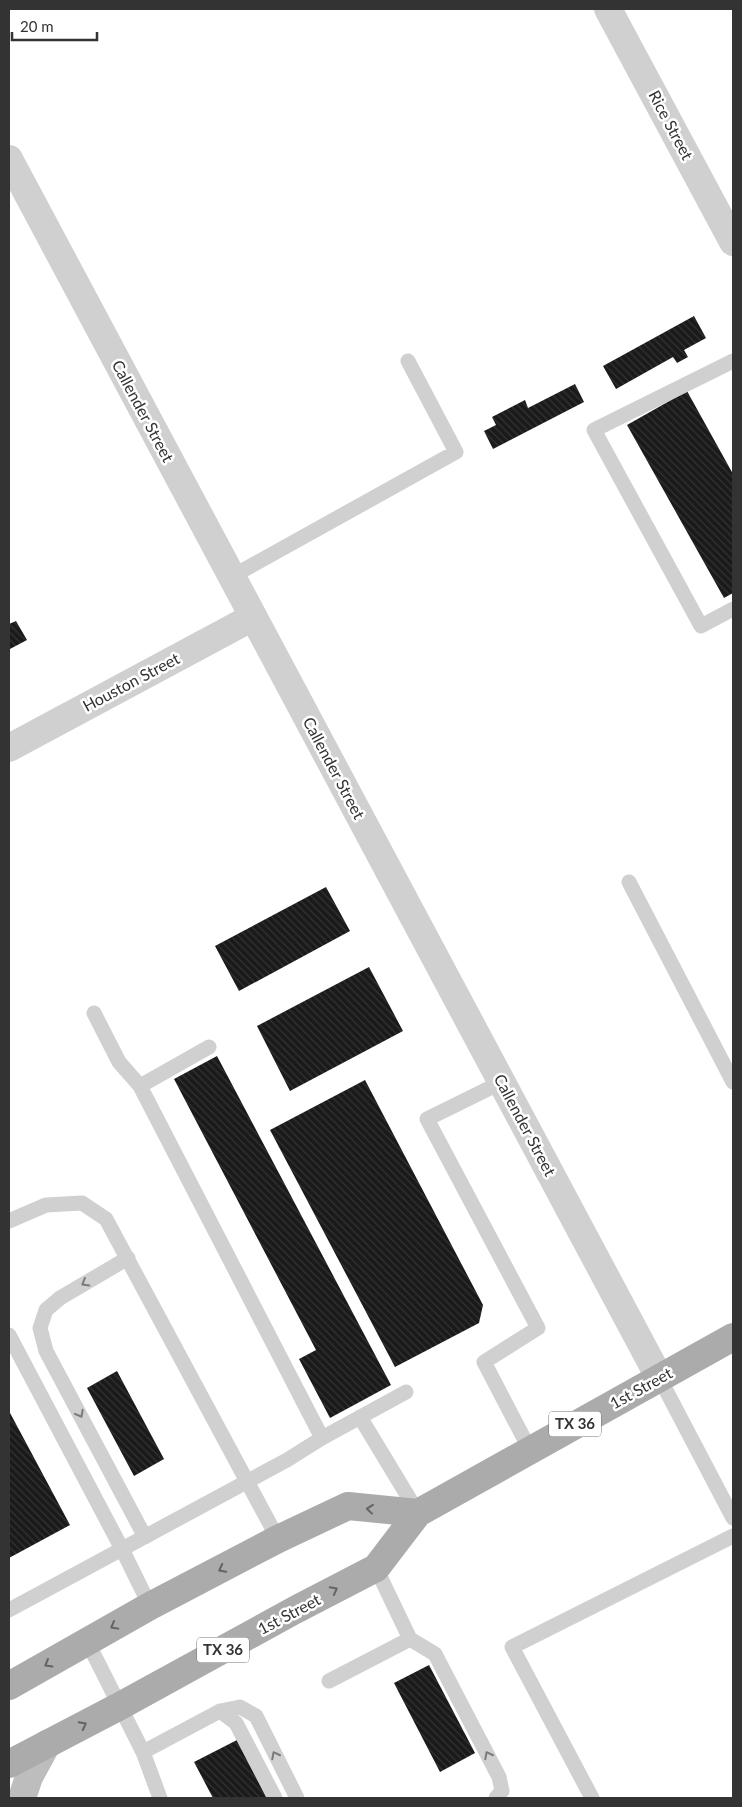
<svg xmlns="http://www.w3.org/2000/svg" width="742" height="1807" font-family="Lato,sans-serif">
  <style>
    .building { fill: url(#building-back-hatch) }
    .lines { fill: none; stroke-linecap: round; stroke-linejoin: round }
    .lane { stroke: #d0d0d0; stroke-width: 15 }
    .street { stroke: #d0d0d0; stroke-width: 28 }
    .secondary { stroke: #bdbdbd; stroke-width: 28 }
    .primary { stroke: #ababab; stroke-width: 28 }
    .oneway { stroke: #7a7a7a }
    .oneway2 { stroke: #636363 }
    .labels { text-anchor: middle; stroke-width: 5; stroke-linejoin: round; paint-order: stroke }
    .shield { fill: #fff; stroke: #707070; stroke-width: 1 }
    .shield-label { font-size: 15px; font-weight: bold; fill: #333 }
    .street-label { font-size: 16px; fill: #333; stroke: #fff }
  </style>
  <defs>
    <pattern id="building-back-hatch" width="6" height="6" patternUnits="userSpaceOnUse" patternTransform="scale(1.25)"><rect width="6" height="6" fill="#1a1a1a"/><path d="M-1 5l2 2M0 0l6 6M5-1l2 2" fill="none" stroke="#333"/></pattern>
  </defs>
  <rect width="100%" height="100%" fill="#fff"/>
  <path class="building" d="M694,316L706,338L684,350L688,357L677,363L673,357L616,389L603,366Z
    M575,384L584,402L493,449L484,431L496,425L492,417L525,400L528,408Z
    M687,391L733,474V593L724,598L627,425Z
    M16,621L27,640L10,649L9,624Z
    M326,887L350,931L239,991L215,946Z
    M369,967L403,1031L290,1091L257,1026Z
    M217,1056L391,1385L330,1418L299,1359L316,1350L174,1079Z
    M365,1080L483,1305L479,1323L395,1367L270,1130Z
    M117,1371L164,1459L134,1476L87,1388Z
    M9,1411L70,1525L9,1558Z
    M429,1665L475,1753L440,1772L394,1683Z
    M237,1740L267,1798H213L194,1762Z"/>
  <g class="lines">
    <path class="lane" d="M733,361L594,430L701,626L733,609
      M231,577L456,452L408,361
      M629,882L733,1082
      M94,1013L119,1062L140,1086L322,1438
      M502,1082L427,1119L538,1328L484,1362L530,1450
      M140,1086L209,1047
      M9,1221L46,1205L82,1203L106,1219L278,1539
      M128,1258L60,1298L46,1310L40,1328L46,1351L145,1537
      M9,1335L122,1549L150,1606
      M659,1377L733,1518
      M360,1417L418,1513
      M376,1568L410,1639L435,1654L499,1777L502,1791L496,1798
      M9,1610L287,1460L322,1438L406,1392
      M87,1641L143,1752L160,1798
      M329,1681L410,1639
      M220,1711L236,1723L275,1798
      M143,1752L220,1711L240,1707L256,1716L297,1798
      M592,1798L512,1647L733,1536"/>
    <path class="street" d="M608,9L733,242
      M9,159L659,1377
      M9,748L253,617"/>
    <path class="secondary" d="M22,1798L29,1777L47,1744"/>
    <path class="primary" d="M9,1686L150,1606L278,1539L348,1506L418,1513
      M9,1764L120,1706L295,1610L376,1568L418,1513L733,1337"/>
  </g>
  <defs><path id="oneway-chevron" d="M-2-3.5L2.5 0L-2 3.5" fill="none" stroke-width="1.6" stroke-linecap="round" stroke-linejoin="round" transform="scale(1.25)"/></defs>
  <g class="oneway">
    <use href="#oneway-chevron" transform="translate(85 1283) rotate(150)"/>
    <use href="#oneway-chevron" transform="translate(80 1414) rotate(62)"/>
    <use href="#oneway-chevron" transform="translate(275 1755) rotate(-117)"/>
    <use href="#oneway-chevron" transform="translate(488 1755) rotate(-117)"/>
  </g>
  <g class="oneway2">
    <use href="#oneway-chevron" transform="translate(370 1509) rotate(-174)"/>
    <use href="#oneway-chevron" transform="translate(222 1569) rotate(153)"/>
    <use href="#oneway-chevron" transform="translate(334 1590) rotate(-28)"/>
    <use href="#oneway-chevron" transform="translate(114 1626) rotate(151)"/>
    <use href="#oneway-chevron" transform="translate(48 1664) rotate(150)"/>
    <use href="#oneway-chevron" transform="translate(83 1725) rotate(-27)"/>
  </g>
  <g class="labels">
    <g class="shield">
      <rect x="549" y="1411.5" width="52" height="25" rx="4"/>
      <rect x="197" y="1637.5" width="52" height="25" rx="4"/>
    </g>
    <g class="shield-label">
      <text x="575" y="1429">TX 36</text>
      <text x="223" y="1655">TX 36</text>
    </g>
    <g class="street-label">
      <text transform="translate(671 125) rotate(62)" y="6">Rice Street</text>
      <text transform="translate(143 411) rotate(62)" y="6">Callender Street</text>
      <text transform="translate(131 682) rotate(-28)" y="6">Houston Street</text>
      <text transform="translate(334 768) rotate(62)" y="6">Callender Street</text>
      <text transform="translate(525 1125) rotate(62)" y="6">Callender Street</text>
      <text transform="translate(641 1388) rotate(-29)" y="6">1st Street</text>
      <text transform="translate(289 1614) rotate(-28)" y="6">1st Street</text>
    </g>
  </g>
  <rect width="742" height="1807" fill="none" stroke="#333333" stroke-width="20"/>
  <path d="M12 32v8h85v-8" fill="none" stroke="#333333" stroke-width="2.5"/>
  <text x="20" y="32" font-size="15" fill="#333333" stroke="#ffffff" stroke-width="4" paint-order="stroke">20 m</text>
</svg>
